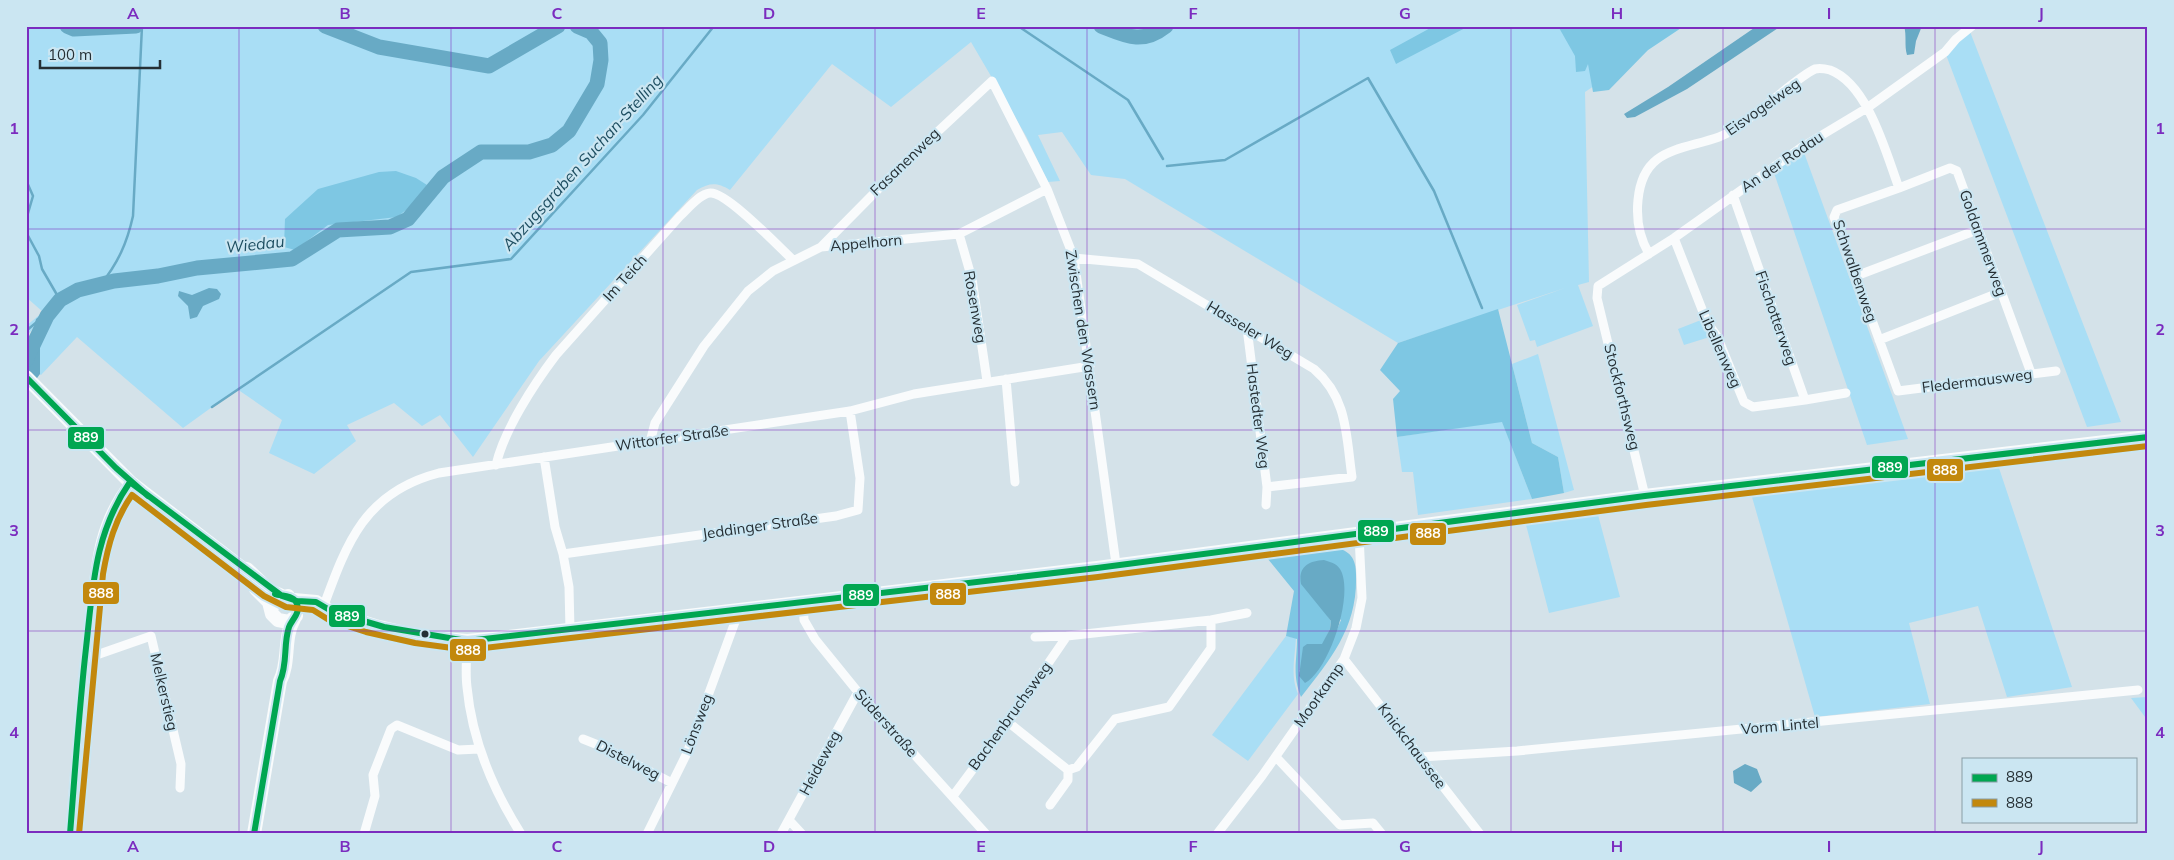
<svg xmlns="http://www.w3.org/2000/svg" width="2174" height="860" font-family="Mulish,sans-serif">
  <style>
    .green { fill: #a9def5 }
    .forest { fill: #7ec7e3; fill-rule: evenodd }
    .water { fill: #68aac5 }
    .lines { fill: none; stroke-linecap: round; stroke-linejoin: round }
    .stream { stroke: #68aac5; stroke-width: 2.5 }
    .river { stroke: #68aac5; stroke-width: 15 }
    .street { stroke: #f9fbfc; stroke-width: 9 }
    .primary { stroke: #f9fbfc; stroke-width: 14 }
    .bus-1-casing { stroke: #cbe6f2; stroke-width: 10 }
    .bus-2-casing { stroke: #cbe6f2; stroke-width: 10 }
    .bus-1 { stroke: #00a651; stroke-width: 6 }
    .bus-2 { stroke: #c2880d; stroke-width: 6 }
    .grid { fill: none; stroke: #7b2cbf; stroke-width: 1; stroke-opacity: 0.55 }
    .bus-dot { fill: #252f34; stroke: #cbe6f2; stroke-width: 2 }
    .labels { text-anchor: middle; stroke-width: 4.5; stroke-linejoin: round; paint-order: stroke }
    .street-label { font-size: 15px; fill: #252f34; stroke: #cbe6f2 }
    .water-label { font-size: 16px; font-style: italic; fill: #1e4e61; stroke: #cbe6f2 }
    .line-badge { stroke: #cbe6f2; stroke-width: 2 }
    .badge-label { font-size: 14px; text-anchor: middle; font-weight: bold; fill: #fff }
    .neatline { fill: none; stroke: #7b2cbf; stroke-width: 2 }
    .grid-label { font-size: 16px; text-anchor: middle; font-weight: bold; fill: #7b2cbf }
  </style>
  <rect width="100%" height="100%" fill="#d4e2e9"/>
  <path class="green" d="M26,26H1684L1585,92L1589,282L1578,285L1593,326L1537,347L1535,340L1530,341L1517,305L1565,288L1398,343L1125,179L1091,175L1062,132L1038,135L1060,181L1048,182L1026,136L971,42L891,107L832,64L730,190C716,182 710,183 697,190L539,361L473,457L440,415L422,426L394,403L347,425L356,441L314,474L269,453L282,420L237,389L183,428L77,337L41,375L26,363V344L35,326L26,337V326L43,312L26,297Z
    M1969,29L2121,422L2087,427L1945,52Z
    M1802,147L1908,439L1867,445L1772,167Z
    M1701,320L1713,336L1684,345L1678,329Z
    M1538,354L1574,490L1564,493L1558,457L1532,443L1512,364Z
    M1502,421L1532,499L1418,515L1413,472H1402L1397,437Z
    M1995,456L2072,687L2007,697L1978,606L1909,623L1930,704L1815,717L1750,490Z
    M1597,511L1620,597L1549,613L1525,521Z
    M1286,636L1296,638C1295,658 1290,675 1298,694L1248,761L1212,735Z
    M2148,697V721L2131,698Z"/>
  <path class="forest" d="M1434,26H1469L1396,64L1390,50Z
    M1558,26H1684L1648,50L1609,90L1593,92L1588,64L1585,71L1576,72L1575,56Z
    M396,171L416,178L427,185L411,206L397,217L328,225L295,250L284,247L285,219L318,189L379,172Z
    M1498,309L1532,443L1558,457L1564,493L1532,499L1502,422L1397,437L1393,399L1400,391L1380,370L1398,343Z
    M1335,548C1350,550 1356,559 1356,574C1358,626 1332,658 1301,697C1292,674 1297,662 1297,639L1286,636L1294,591L1263,553ZM1318,602L1341,620L1330,646L1299,672L1311,644L1318,646L1323,644L1330,629L1331,621Z"/>
  <path class="water" d="M1757,26H1781L1687,89L1635,117L1627,118L1624,114L1668,87Z
    M1904,26H1922L1916,41L1914,54L1907,55C1904,45 1907,36 1904,26Z
    M209,288L217,289L221,294L219,299L203,306L197,317L190,319L188,306L178,296L179,291L192,295Z
    M44,312L52,320L40,344V374L26,393V344L32,335L36,319Z
    M1324,560C1330,562 1336,563 1340,569C1355,593 1329,671 1305,683L1299,676L1303,647L1307,644H1322L1330,629L1331,621L1301,584C1298,567 1308,561 1324,560Z
    M1745,764L1757,769L1762,782L1751,792L1734,783L1733,771Z"/>
  <g class="lines">
    <path class="stream" d="M1018,26L1128,100L1163,159
      M1167,166L1225,160L1368,78L1434,191L1482,308
      M26,180L33,196L26,220
      M26,232L39,256L42,269L60,300
      M101,284C118,263 127,243 133,216L142,26
      M26,331L38,321
      M212,407L411,272L511,259L643,115L714,26"/>
    <path class="river" d="M67,26L74,29L136,26
      M325,26L379,47L489,66L558,26
      M1101,26C1126,36 1142,45 1166,26
      M26,360L47,316L60,300L78,290L114,281L158,276L197,268L292,259L338,230L390,227L408,219L443,177L481,152H529L552,145L569,131L597,84L601,60L600,43L591,32L577,26"/>
    <path class="street" d="M1899,188L1950,168L1957,171L2031,373
      M1733,195L1805,400L1846,393
      M959,234L972,279L987,381
      M1674,238L1707,322L1717,336L1744,402L1753,407L1805,400
      M821,247L902,165L992,81L1047,189L1074,258L1116,564
      M1649,254C1639,237 1636,220 1638,200C1643,148 1679,151 1719,137C1730,133 1742,124 1751,117C1766,106 1801,75 1815,69C1820,68 1826,69 1830,70C1868,84 1886,153 1899,188L1837,210L1834,217L1898,391L2056,371
      M1074,258L1138,264L1314,369C1348,398 1346,436 1352,477L1267,487
      M1856,276L1977,230
      M1247,328L1267,487L1266,505
      M1879,340L2001,292
      M1006,379L1015,482
      M650,442L655,423L704,346L748,291L773,271L821,247L959,234L1047,189
      M544,457L555,527L563,554
      M496,465C504,430 534,384 556,355L680,216C688,209 699,194 710,193C726,191 779,247 793,260
      M1645,496L1597,298L1598,286L1674,238L1802,147L1867,108L1945,52L1956,39L1972,26
      M803,602L804,620L815,639L858,692L986,834
      M323,608C347,542 365,492 439,473L850,411L914,394L1090,366
      M570,630L569,587L563,554L836,516L858,510L860,478L850,411
      M1035,637L1067,636
      M467,641C467,656 465,672 467,687C472,741 492,788 521,834
      M85,659L151,636L181,764L180,788
      M1344,659L1480,834
      M1008,722L1068,770
      M583,739L603,747L672,783
      M1276,757L1340,825L1373,823L1382,834
      M1421,757L1517,751L2138,690
      M953,796L1008,722L1067,636L1211,620L1247,613
      M1050,805L1068,780V770L1077,767L1115,719L1169,707L1211,648V620
      M789,820L802,834
      M70,834C75,767 80,700 88,633C95,577 93,528 130,482
      M364,834L375,796L373,775L391,729L397,725L458,750L479,749
      M647,834L687,753L739,611
      M781,834L858,692
      M1217,834L1262,776L1344,659L1356,628L1362,598L1359,535"/>
    <path class="primary" d="M26,377L130,482L242,568L247,569L269,590L282,596
      M256,589L269,602L272,614L278,620L289,622L296,616
      M294,600L316,602L333,613L375,626L422,637L467,641L500,638L1097,568L1645,496L2148,437
      M271,609L276,599L288,596
      M254,834L280,681C290,662 283,638 294,619"/>
    <g class="bus-1-casing">
      <path id="bus-1" d="M26,377L116,468L148,496
        M130,482L282,596L297,601L316,602L333,612L384,627L467,641L1097,568L1645,496L2148,437
        M70,834C75,772 79,710 86,648C93,587 94,534 130,482
        M254,834L280,681C288,663 283,645 289,627C292,619 302,612 296,602C292,595 282,596 275,594"/>
    </g>
    <g class="bus-2-casing">
      <path id="bus-2" d="M79,834L103,574C108,545 115,519 132,495L264,596L286,607L313,610L329,620L366,632L415,643L467,650L1098,577L1646,505L2148,446"/>
    </g>
    <use href="#bus-1" class="bus-1"/>
    <use href="#bus-2" class="bus-2"/>
  </g>
  <path class="grid" d="M239,26V834M451,26V834M663,26V834M875,26V834M1087,26V834M1299,26V834M1511,26V834M1723,26V834M1935,26V834M26,229H2148M26,430H2148M26,631H2148"/>
  <circle class="bus-dot" cx="425" cy="634" r="4.5"/>
  <g class="labels">
    <g class="street-label">
      <text transform="translate(1763 107) rotate(-35)" y="5">Eisvogelweg</text>
      <text transform="translate(905 162) rotate(-44)" y="5">Fasanenweg</text>
      <text transform="translate(1782 162) rotate(-34)" y="5">An der Rodau</text>
      <text transform="translate(866 243) rotate(-5)" y="5">Appelhorn</text>
      <text transform="translate(1983 243) rotate(70)" y="5">Goldammerweg</text>
      <text transform="translate(1855 271) rotate(71)" y="5">Schwalbenweg</text>
      <text transform="translate(625 278) rotate(-48)" y="5">Im Teich</text>
      <text transform="translate(975 307) rotate(80)" y="5">Rosenweg</text>
      <text transform="translate(1776 318) rotate(71)" y="5">Fischotterweg</text>
      <text transform="translate(1083 330) rotate(81)" y="5">Zwischen den Wassern</text>
      <text transform="translate(1250 330) rotate(31)" y="5">Hasseler Weg</text>
      <text transform="translate(1720 349) rotate(66)" y="5">Libellenweg</text>
      <text transform="translate(1977 381) rotate(-7)" y="5">Fledermausweg</text>
      <text transform="translate(1622 397) rotate(76)" y="5">Stockforthsweg</text>
      <text transform="translate(1258 416) rotate(83)" y="5">Hastedter Weg</text>
      <text transform="translate(672 438) rotate(-8)" y="5">Wittorfer Straße</text>
      <text transform="translate(760 526) rotate(-8)" y="5">Jeddinger Straße</text>
      <text transform="translate(164 692) rotate(77)" y="5">Melkerstieg</text>
      <text transform="translate(1319 695) rotate(-55)" y="5">Moorkamp</text>
      <text transform="translate(1010 716) rotate(-54)" y="5">Bachenbruchsweg</text>
      <text transform="translate(886 723) rotate(48)" y="5">Süderstraße</text>
      <text transform="translate(697 724) rotate(-69)" y="5">Lönsweg</text>
      <text transform="translate(1780 726) rotate(-5)" y="5">Vorm Lintel</text>
      <text transform="translate(1412 746) rotate(53)" y="5">Knickchaussee</text>
      <text transform="translate(628 760) rotate(27)" y="5">Distelweg</text>
      <text transform="translate(820 763) rotate(-62)" y="5">Heideweg</text>
    </g>
    <g class="water-label">
      <text transform="translate(582 162) rotate(-48)" y="6">Abzugsgraben Suchan-Stelling</text>
      <text transform="translate(255 244) rotate(-6)" y="6">Wiedau</text>
    </g>
  </g>
  <g class="line-badge">
    <rect x="67" y="426" width="38" height="24" rx="5" fill="#00a651"/>
    <rect x="1871" y="455" width="38" height="24" rx="5" fill="#00a651"/>
    <rect x="1926" y="458" width="38" height="24" rx="5" fill="#c2880d"/>
    <rect x="1357" y="519" width="38" height="24" rx="5" fill="#00a651"/>
    <rect x="1409" y="522" width="38" height="24" rx="5" fill="#c2880d"/>
    <rect x="82" y="581" width="38" height="24" rx="5" fill="#c2880d"/>
    <rect x="929" y="582" width="38" height="24" rx="5" fill="#c2880d"/>
    <rect x="842" y="583" width="38" height="24" rx="5" fill="#00a651"/>
    <rect x="328" y="604" width="38" height="24" rx="5" fill="#00a651"/>
    <rect x="449" y="638" width="38" height="24" rx="5" fill="#c2880d"/>
  </g>
  <g class="badge-label">
    <text x="86" y="442">889</text>
    <text x="1890" y="472">889</text>
    <text x="1945" y="475">888</text>
    <text x="1376" y="536">889</text>
    <text x="1428" y="538">888</text>
    <text x="101" y="598">888</text>
    <text x="948" y="599">888</text>
    <text x="861" y="600">889</text>
    <text x="347" y="621">889</text>
    <text x="468" y="655">888</text>
  </g>
  <rect width="2174" height="860" fill="none" stroke="#cbe6f2" stroke-width="55"/>
  <rect x="1962" y="758" width="175" height="65" fill="#cbe6f2" stroke="#899da6"/>
  <rect x="1972" y="774" width="25" height="8" fill="#00a651" stroke="#899da6"/>
  <text x="2006" y="782" font-size="15" fill="#252f34">889</text>
  <rect x="1972" y="799" width="25" height="8" fill="#c2880d" stroke="#899da6"/>
  <text x="2006" y="808" font-size="15" fill="#252f34">888</text>
  <path d="M40 60v8h120v-8" fill="none" stroke="#252f34" stroke-width="2.5"/>
  <text x="48" y="60" font-size="15" fill="#252f34" stroke="#cbe6f2" stroke-width="4" paint-order="stroke">100 m</text>
  <rect x="28" y="28" width="2118" height="804" class="neatline"/>
  <g class="grid-label">
    <text x="133" y="19">A</text>
    <text x="345" y="19">B</text>
    <text x="557" y="19">C</text>
    <text x="769" y="19">D</text>
    <text x="981" y="19">E</text>
    <text x="1193" y="19">F</text>
    <text x="1405" y="19">G</text>
    <text x="1617" y="19">H</text>
    <text x="1829" y="19">I</text>
    <text x="2041" y="19">J</text>
    <text x="14" y="134">1</text>
    <text x="2160" y="134">1</text>
    <text x="14" y="335">2</text>
    <text x="2160" y="335">2</text>
    <text x="14" y="536">3</text>
    <text x="2160" y="536">3</text>
    <text x="14" y="738">4</text>
    <text x="2160" y="738">4</text>
    <text x="133" y="852">A</text>
    <text x="345" y="852">B</text>
    <text x="557" y="852">C</text>
    <text x="769" y="852">D</text>
    <text x="981" y="852">E</text>
    <text x="1193" y="852">F</text>
    <text x="1405" y="852">G</text>
    <text x="1617" y="852">H</text>
    <text x="1829" y="852">I</text>
    <text x="2041" y="852">J</text>
  </g>
</svg>
